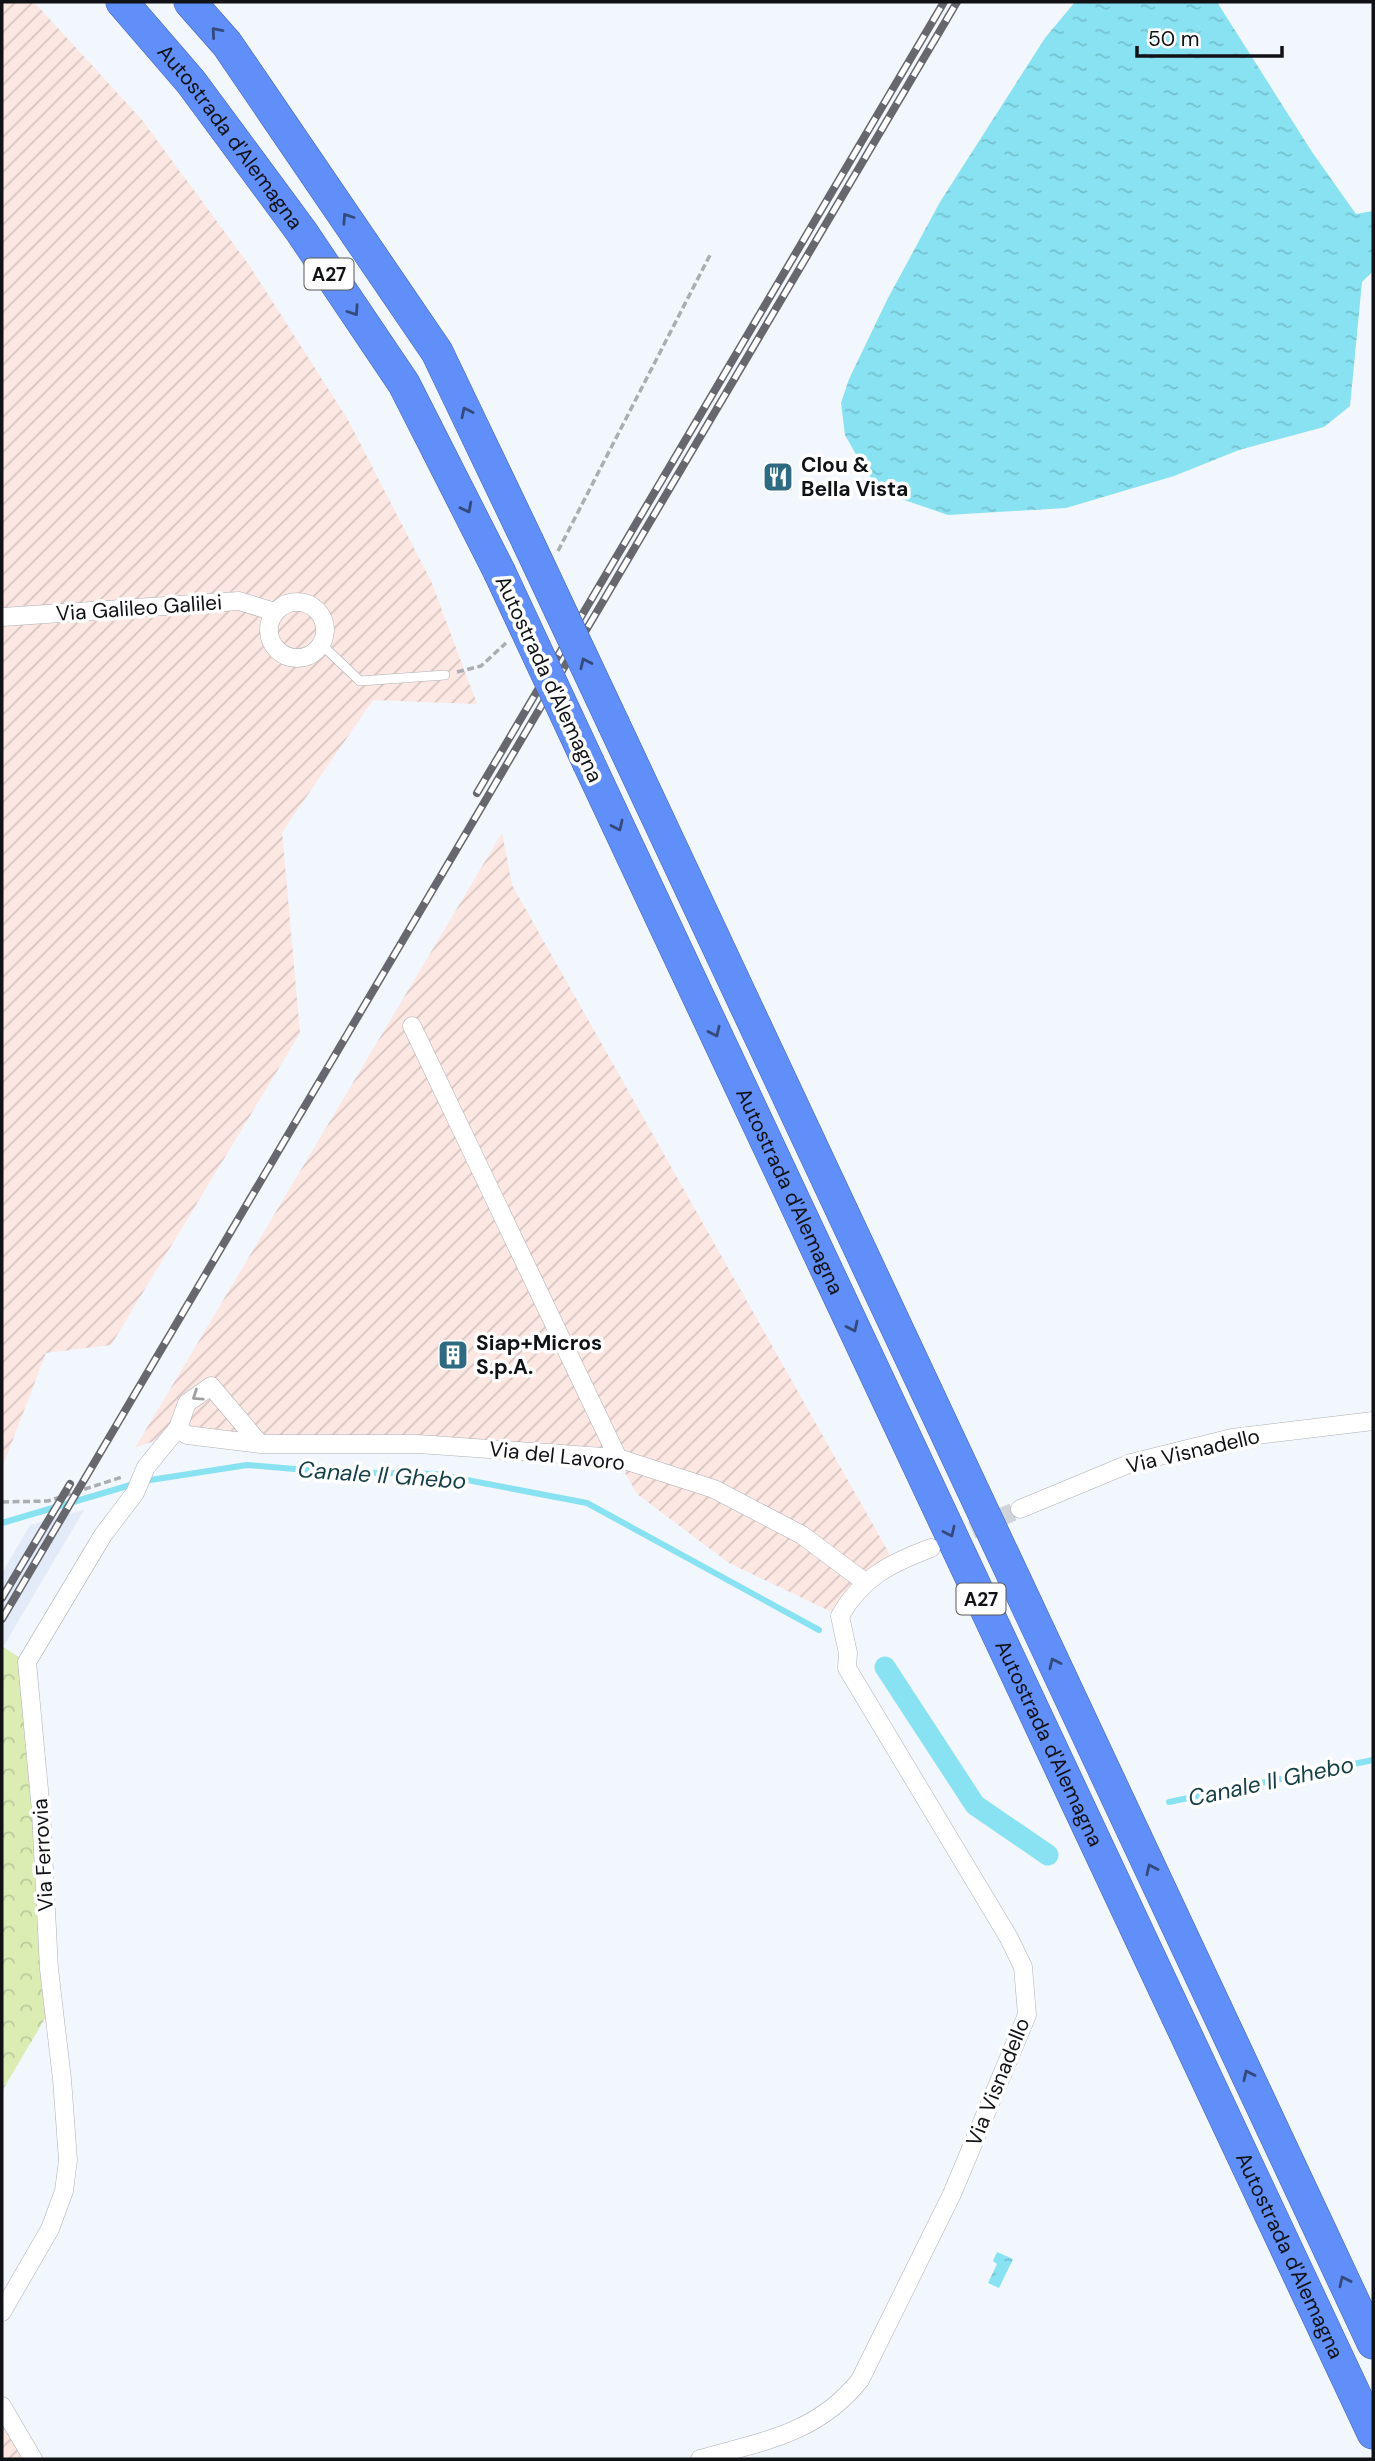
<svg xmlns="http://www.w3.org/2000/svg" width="1375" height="2461" font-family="'DM Sans',sans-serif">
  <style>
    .industrial { fill: url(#industrial-furrows) }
    .built { fill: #e3ebf9 }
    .forest { fill: url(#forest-crowns) }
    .water { fill: url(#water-ripples) }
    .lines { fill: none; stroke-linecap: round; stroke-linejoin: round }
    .stream { stroke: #88e2f1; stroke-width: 6 }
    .canal { stroke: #88e2f1; stroke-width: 21 }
    .minor-tunnel { stroke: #d0d4da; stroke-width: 18; stroke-dasharray: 18 9; stroke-linecap: butt }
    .service-casing { stroke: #acb0b7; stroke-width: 10 }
    .minor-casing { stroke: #acb0b7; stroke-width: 19 }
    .motorway-casing { stroke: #4463a9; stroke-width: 33 }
    .path { stroke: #aaadb3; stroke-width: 3.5; stroke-dasharray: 7 3.5; stroke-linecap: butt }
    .service { stroke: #fff; stroke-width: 9 }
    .minor { stroke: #fff; stroke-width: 18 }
    .motorway { stroke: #608ff9; stroke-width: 32 }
    .rail-casing { stroke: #66686d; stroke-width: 8 }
    .rail { stroke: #fff; stroke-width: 5; stroke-dasharray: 16; stroke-linecap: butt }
    .motorway-bridge-casing { stroke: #4463a9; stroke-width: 33; stroke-linecap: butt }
    .motorway-bridge { stroke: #608ff9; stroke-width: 32 }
    .oneway { stroke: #354a7c }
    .oneway2 { stroke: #a0a0a1 }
    .labels { text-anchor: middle; stroke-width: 7; stroke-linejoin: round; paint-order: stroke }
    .shield { fill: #fff; stroke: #58595b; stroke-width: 2 }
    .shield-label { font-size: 19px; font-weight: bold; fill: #111215 }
    .street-label { font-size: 21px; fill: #111215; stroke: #fff }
    .poi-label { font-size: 21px; font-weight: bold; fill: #111215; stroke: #fff; text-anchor: start }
    .water-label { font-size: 23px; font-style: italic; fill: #143f46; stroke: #fff }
  </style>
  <defs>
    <pattern id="industrial-furrows" width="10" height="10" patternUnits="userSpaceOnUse" patternTransform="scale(1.75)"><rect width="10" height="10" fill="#fce7e2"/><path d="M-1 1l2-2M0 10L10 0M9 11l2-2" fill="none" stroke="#d7c5c1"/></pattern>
    <pattern id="forest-crowns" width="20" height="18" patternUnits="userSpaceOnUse" patternTransform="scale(1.75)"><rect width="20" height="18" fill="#dcedb4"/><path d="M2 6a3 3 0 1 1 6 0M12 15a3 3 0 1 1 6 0" fill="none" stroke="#bcca9a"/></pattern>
    <pattern id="water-ripples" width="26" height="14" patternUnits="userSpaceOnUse" patternTransform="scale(1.75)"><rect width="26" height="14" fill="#88e2f1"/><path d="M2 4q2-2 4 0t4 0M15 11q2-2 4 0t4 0" fill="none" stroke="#74c1ce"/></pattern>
  </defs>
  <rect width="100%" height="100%" fill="#f2f6fd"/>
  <path class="industrial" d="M2,2H34L142,120L249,265L348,420L431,581L477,704L373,700L282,832L300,1033L111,1345L46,1353L2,1468Z
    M502,833L512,885L894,1562L840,1616L729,1563L637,1494L617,1458L176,1433L135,1448Z
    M2,2406L33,2459H2Z"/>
  <path class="built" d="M84,1510L3,1647L2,1649V1573L30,1525Z"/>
  <path class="forest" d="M3,1647L27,1662L53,2005L2,2091Z"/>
  <path class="water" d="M1075,2H1217L1312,152L1356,214L1373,211V271L1362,282L1350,406L1324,427L1239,450L1174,476L1066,508L948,515L881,492L862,465L845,435L841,403L849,379L887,300L940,202L1045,38Z
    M997,2252L1013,2259L999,2288L988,2283L997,2264L993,2261Z"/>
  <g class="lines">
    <path class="stream" d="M144,1481L247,1465L330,1472L436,1474L587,1503L819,1630
      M2,1523L134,1484
      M1169,1802L1373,1760"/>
    <path class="canal" d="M885,1667L975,1805L1048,1855"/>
    <path class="minor-tunnel" d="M947,1541L1020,1509"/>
    <g class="service-casing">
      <path id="service" d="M322,645L360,681L445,675"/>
    </g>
    <g class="minor-casing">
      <path id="minor" d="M269 630a28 28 0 1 1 56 0a28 28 0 1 1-56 0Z
        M2,617L239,601L275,612
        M412,1026L618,1458
        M260,1444L211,1386L187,1403L178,1428L187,1435L260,1444H418L618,1458L714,1489L802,1535L865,1582
        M1020,1509L1131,1463L1232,1438L1373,1421
        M2,2312L50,2229L64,2191L68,2160L62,2079L49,1969L41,1811L27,1662L103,1535L135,1493L146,1467L178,1428
        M2,2406L33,2459
        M700,2459C763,2441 817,2434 860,2380L952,2194L1027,2015L1023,1967L1009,1938L847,1668L848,1653L840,1616C862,1577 891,1563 931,1548"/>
    </g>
    <g class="motorway-casing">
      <g id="motorway">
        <path id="s1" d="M122,2L191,82L301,231L404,384L499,571"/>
        <path d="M190,2L227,44L437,352L527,540"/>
        <path d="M614,725L1373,2343"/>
        <path id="s2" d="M589,764L1373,2433"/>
      </g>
    </g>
    <path class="path" d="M558,551L710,255
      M457,672L481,666L506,643
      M2,1502L48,1501L122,1477"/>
    <use href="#service" class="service"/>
    <use href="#minor" class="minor"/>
    <use href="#motorway" class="motorway"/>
    <g class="rail-casing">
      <path id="rail" d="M477,793L944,2
        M2,1598L70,1484
        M2,1619L957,2"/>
    </g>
    <use href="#rail" class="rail"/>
    <g class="motorway-bridge-casing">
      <path id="motorway-bridge" d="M527,540L614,725
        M499,571L589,764"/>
    </g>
    <use href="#motorway-bridge" class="motorway-bridge"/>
  </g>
  <defs><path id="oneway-chevron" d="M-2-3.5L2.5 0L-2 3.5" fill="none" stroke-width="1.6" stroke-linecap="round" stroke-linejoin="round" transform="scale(1.75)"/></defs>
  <g class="oneway">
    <use href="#oneway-chevron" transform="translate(216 32) rotate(-131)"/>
    <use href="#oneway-chevron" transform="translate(347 218) rotate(-124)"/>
    <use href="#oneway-chevron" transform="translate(354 311) rotate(56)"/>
    <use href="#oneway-chevron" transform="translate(466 412) rotate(-116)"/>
    <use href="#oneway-chevron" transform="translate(467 508) rotate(63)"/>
    <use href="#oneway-chevron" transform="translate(585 663) rotate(-115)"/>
    <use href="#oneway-chevron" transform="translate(618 826) rotate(65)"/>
    <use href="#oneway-chevron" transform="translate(715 1032) rotate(65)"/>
    <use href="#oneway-chevron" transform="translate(853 1327) rotate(65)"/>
    <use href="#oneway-chevron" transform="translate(950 1532) rotate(65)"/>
    <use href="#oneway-chevron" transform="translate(1054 1663) rotate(-115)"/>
    <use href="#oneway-chevron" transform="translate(1151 1869) rotate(-115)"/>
    <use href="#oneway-chevron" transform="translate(1248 2075) rotate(-115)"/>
    <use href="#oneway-chevron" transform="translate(1344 2281) rotate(-115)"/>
  </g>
  <use class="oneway2" href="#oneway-chevron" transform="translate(197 1396) rotate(146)"/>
  <defs>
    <g id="restaurant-square" transform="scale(1.575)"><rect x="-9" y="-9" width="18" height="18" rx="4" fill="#2e6b82" stroke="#fff"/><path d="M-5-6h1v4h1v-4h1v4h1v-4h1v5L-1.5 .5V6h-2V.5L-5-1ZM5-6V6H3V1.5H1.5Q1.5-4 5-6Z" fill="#fff"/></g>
    <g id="building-square" transform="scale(1.575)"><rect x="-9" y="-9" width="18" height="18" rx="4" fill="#2e6b82" stroke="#fff"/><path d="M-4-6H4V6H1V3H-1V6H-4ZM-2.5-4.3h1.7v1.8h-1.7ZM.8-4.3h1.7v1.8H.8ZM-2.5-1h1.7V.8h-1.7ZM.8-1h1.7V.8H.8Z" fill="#fff"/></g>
  </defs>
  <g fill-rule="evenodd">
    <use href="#restaurant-square" x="778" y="477"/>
    <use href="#building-square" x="453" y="1355"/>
  </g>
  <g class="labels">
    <g class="shield">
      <rect x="304.5" y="258.5" width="49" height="31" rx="5"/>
      <rect x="956.5" y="1583.5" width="49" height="31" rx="5"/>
    </g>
    <g class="shield-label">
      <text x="329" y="281">A27</text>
      <text x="981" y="1606">A27</text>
    </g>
    <g class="street-label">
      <text dy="7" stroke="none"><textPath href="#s1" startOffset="173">Autostrada d'Alemagna</textPath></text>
      <text transform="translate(139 608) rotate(-4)" y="7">Via Galileo Galilei</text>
      <text transform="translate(549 679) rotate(65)" y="7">Autostrada d'Alemagna</text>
      <text dy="7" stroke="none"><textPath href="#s2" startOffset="472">Autostrada d'Alemagna</textPath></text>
      <text transform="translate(1193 1451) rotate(-13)" y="7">Via Visnadello</text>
      <text transform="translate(557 1456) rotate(6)" y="7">Via del Lavoro</text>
      <text dy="7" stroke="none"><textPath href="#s2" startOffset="1082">Autostrada d'Alemagna</textPath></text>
      <text transform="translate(43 1855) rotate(-93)" y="7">Via Ferrovia</text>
      <text transform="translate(998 2082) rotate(-68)" y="7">Via Visnadello</text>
      <text dy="7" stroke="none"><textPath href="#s2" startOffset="1648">Autostrada d'Alemagna</textPath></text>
    </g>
    <g class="poi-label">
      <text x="801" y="472">Clou &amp;<tspan x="801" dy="24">Bella Vista</tspan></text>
      <text x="476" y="1350">Siap+Micros<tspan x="476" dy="24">S.p.A.</tspan></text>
    </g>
    <g class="water-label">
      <text transform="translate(382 1475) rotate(4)" y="8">Canale Il Ghebo</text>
      <text transform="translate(1271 1781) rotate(-12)" y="8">Canale Il Ghebo</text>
    </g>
  </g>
  <rect width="1375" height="2461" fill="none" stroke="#111215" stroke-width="7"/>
  <path d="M1137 46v10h145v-10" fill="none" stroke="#111215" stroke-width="3.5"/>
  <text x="1148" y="46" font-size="21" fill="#111215" stroke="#ffffff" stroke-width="5" paint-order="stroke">50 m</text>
</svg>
